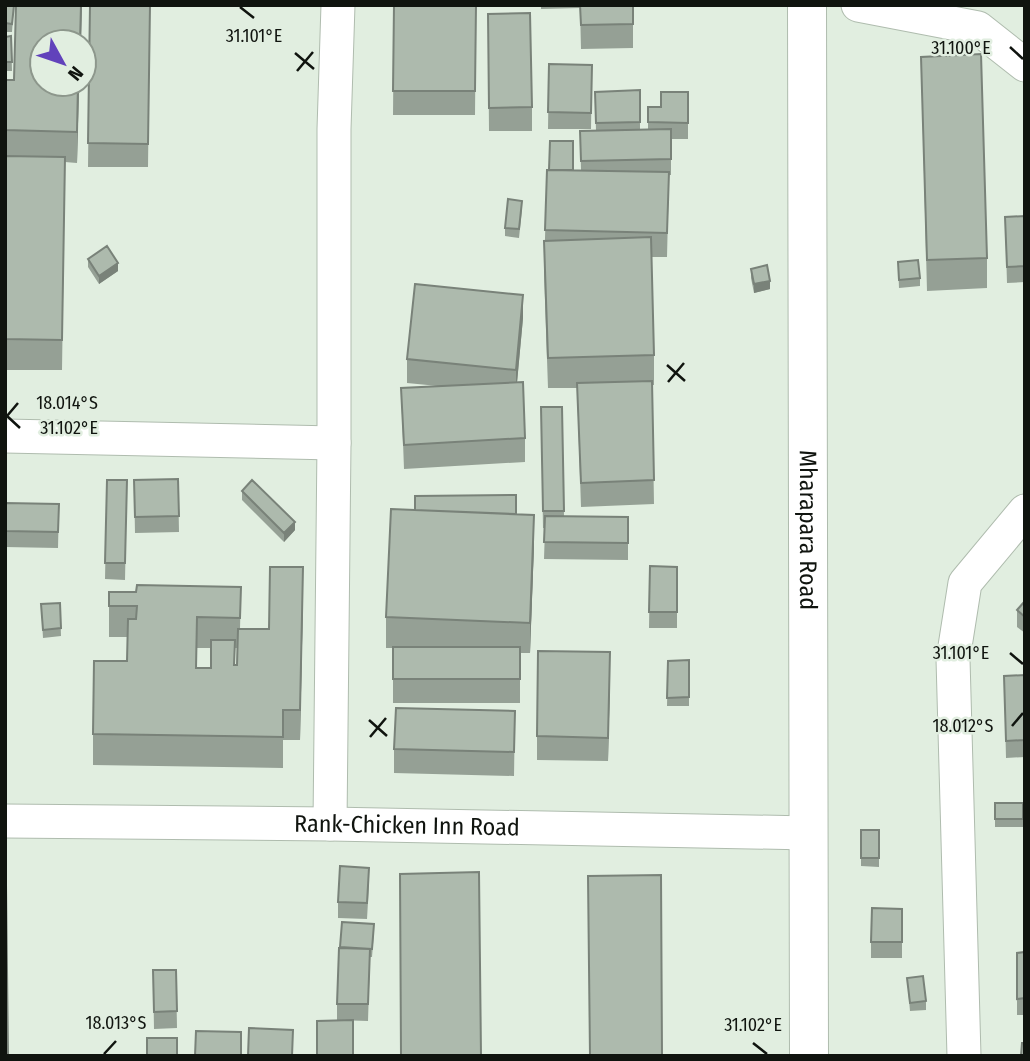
<svg xmlns="http://www.w3.org/2000/svg" width="1030" height="1061" font-family="'Fira Sans Condensed',sans-serif">
  <style>
    .lines { fill: none; stroke-linecap: round; stroke-linejoin: round }
    .minor-casing { stroke: #afbcae; stroke-width: 35 }
    .secondary-casing { stroke: #afbcae; stroke-width: 40 }
    .minor { stroke: #fff; stroke-width: 33 }
    .secondary { stroke: #fff; stroke-width: 38 }
    .wall { fill: #95a095; fill-rule: evenodd }
    .shaded-wall { fill: #798279 }
    .building { fill: #adbaad; stroke: #798279; stroke-width: 2 }
    .ticks { fill: none; stroke: #10140f; stroke-width: 2.5 }
    .labels { text-anchor: middle; stroke-width: 5; stroke-linejoin: round; paint-order: stroke }
    .street-label { font-size: 24px; fill: #10140f; stroke: #e1eee0 }
    .ticks-label { font-size: 18px; text-anchor: middle; fill: #10140f; stroke: #e1eee0; stroke-width: 5; stroke-linejoin: round; paint-order: stroke }
  </style>
  <rect width="100%" height="100%" fill="#e1eee0"/>
  <g class="lines">
    <g class="minor-casing">
      <g id="minor">
        <path d="M858,5L978,28L1025,65"/>
        <path d="M5,436L334,443"/>
        <path id="s1" d="M5,821L330,824L809,833"/>
        <path d="M330,824L334,443V129L338,5"/>
        <path d="M964,1056L953,659L965,583L1025,511"/>
      </g>
    </g>
    <g class="secondary-casing">
      <g id="secondary">
        <path id="s2" d="M807,5L809,1056"/>
      </g>
    </g>
    <use href="#minor" class="minor"/>
    <use href="#secondary" class="secondary"/>
  </g>
  <path class="wall" d="M5,5H14L12,32H5Z
    M90,5H150L148,167H88Z
    M394,5H476L475,115H393Z
    M541,5H633V48L581,49L580,8L541,9Z
    M488,14L532,107V131H489Z
    M11,36L12,71H5V37Z
    M921,57L987,258V288L927,291Z
    M549,64L592,65L591,129H548Z
    M5,80L42,84H79L77,163L65,162L62,370H5Z
    M640,90V130H648V107H661L688,92V139H671V175H669L667,257H651L654,355V385H652L654,504L581,507L577,388H548L544,272L547,170H581L580,131H596L595,92Z
    M522,209L519,238L505,236V228Z
    M1025,216V282L1007,283L1005,217Z
    M88,259L118,271L99,284L88,267Z
    M898,262L920,278V286L899,288Z
    M751,269L770,289L754,293L751,278Z
    M523,318L517,382L525,438V462L404,469L401,388L438,386L407,383V359Z
    M541,407H562L564,516L628,517V560L544,559L545,528H543Z
    M178,479L179,532L135,533L134,480Z
    M107,480H127L125,580L105,579Z
    M242,491L295,530L284,542L242,500Z
    M5,503L59,504L58,548L5,547Z
    M516,514L534,545L530,653H520V703H393V648H386V617Z
    M650,566L677,567V628H649Z
    M241,587L240,629H269L303,598L300,740H283V768L93,765V734L127,661V637H109V592H136ZM197,648H211V668H197ZM235,648H238L237,665H235Z
    M1025,601V633L1017,627V610Z
    M60,603L61,636L43,638L41,604Z
    M689,660V706H667L668,661Z
    M1025,675V757L1006,758L1004,676Z
    M610,676L608,761L537,760V736Z
    M515,711L514,776L394,773V749Z
    M995,803H1023V827H995Z
    M861,830H879V867L861,866Z
    M369,884L367,919L338,918V902Z
    M902,909V958H871V942Z
    M374,932L372,957H370L368,1021L337,1020V1004Z
    M1025,952V1015H1017V953Z
    M153,970H176L177,1028L154,1029Z
    M907,978L926,1001V1010L910,1011Z"/>
  <path class="shaded-wall" d="M81,5H82L81,42H80Z
    M78,84H79L77,163V132Z
    M118,263V271L99,284V276Z
    M770,281V289L754,293V284Z
    M523,295V318L516,394V370Z
    M534,515V545L530,653V623Z
    M295,522V530L284,542V533Z
    M303,567V598L300,740V710Z
    M610,652V676L608,761V738Z"/>
  <path class="building" d="M5,5H14L12,24L5,23Z
    M16,5H81L80,42H42V84H78L77,132L5,130V80H14Z
    M90,5H150L148,144L88,143Z
    M394,5H476L475,91H393Z
    M580,5H633V24L581,25Z
    M530,13L532,107L489,108L488,14Z
    M11,36L12,62H5V37Z
    M981,54L987,258L927,260L921,57Z
    M549,64L592,65L591,113L548,112Z
    M640,90V122L596,123L595,92Z
    M661,92H688V123L648,122V107H661Z
    M671,129V159L581,161L580,131Z
    M550,141H573V170H549Z
    M5,156L65,157L62,340L5,339Z
    M547,170L669,172L667,233L545,230Z
    M508,199L522,201L519,229L505,228Z
    M1025,216V266L1007,267L1005,217Z
    M651,237L654,355L548,358L544,241Z
    M107,246L118,263L99,276L88,259Z
    M918,260L920,278L899,280L898,262Z
    M767,265L770,281L754,284L751,269Z
    M415,284L523,295L516,370L407,359Z
    M652,381L654,480L581,483L577,383Z
    M523,382L525,438L404,445L401,388Z
    M541,407H562L564,511H543Z
    M178,479L179,516L135,517L134,480Z
    M107,480H127L125,563H105Z
    M252,480L295,522L284,533L242,491Z
    M516,495V514L415,510V496Z
    M5,503L59,504L58,532L5,531Z
    M391,509L534,515L530,623L386,617Z
    M545,516L628,517V543L544,542Z
    M650,566L677,567V612H649Z
    M270,567H303L300,710H283V737L93,734L94,661H127L128,619H136L137,606H109V592H136L137,585L241,587L240,618L197,617L196,668H211V640H235L234,665H237L238,629H269Z
    M1025,601V617L1017,610Z
    M60,603L61,628L43,630L41,604Z
    M393,647H520V679H393Z
    M538,651L610,652L608,738L537,736Z
    M689,660V697L667,698L668,661Z
    M1025,675V740L1006,741L1004,676Z
    M396,708L515,711L514,752L394,749Z
    M995,803H1023V819H995Z
    M861,830H879V858H861Z
    M340,866L369,868L367,903L338,902Z
    M479,872L481,1056H401L400,874Z
    M661,875L662,1056H590L588,876Z
    M5,885H6L8,1056H5Z
    M872,908L902,909V942H871Z
    M342,922L374,924L372,949L340,947Z
    M339,948L370,949L368,1004H337Z
    M1025,952V998L1017,999V953Z
    M153,970H176L177,1011L154,1012Z
    M923,976L926,1001L910,1003L907,978Z
    M353,1020V1056H317V1021Z
    M249,1028L293,1030L292,1056H248Z
    M196,1031L241,1032V1056H195Z
    M147,1038H177V1056H147Z
    M1022,1043H1025V1056H1021Z"/>
  <path class="ticks" d="M240,7L254,18M1010,47L1023,59M295,53L314,69M297,71L313,52M667,365L685,381M668,382L684,363M7,416L20,428M7,416L18,403M1010,653L1023,664M369,720L387,736M1012,726L1023,713M370,737L386,718M753,1043L767,1054M104,1054L116,1041"/>
  <g class="labels">
    <g class="street-label">
      <text dy="8" stroke="none"><textPath href="#s2" startOffset="525">Mharapara Road</textPath></text>
      <text dy="8" stroke="none"><textPath href="#s1" startOffset="402">Rank-Chicken Inn Road</textPath></text>
    </g>
  </g>
  <g class="ticks-label">
    <text x="254" y="42">31.101°E</text>
    <text x="961" y="54">31.100°E</text>
    <text x="67" y="409">18.014°S</text>
    <text x="69" y="434">31.102°E</text>
    <text x="961" y="659">31.101°E</text>
    <text x="963" y="732">18.012°S</text>
    <text x="116" y="1029">18.013°S</text>
    <text x="753" y="1031">31.102°E</text>
  </g>
  <rect width="1030" height="1061" fill="none" stroke="#10140f" stroke-width="14"/>
  <g transform="translate(63 63) rotate(130)"><circle r="33" fill="#e1eee0" stroke="#8d978c" stroke-width="2"/>
  <path d="M0-5L12 26L0 18L-12 26Z" fill="#6142bb"/>
  <text y="-10" font-size="19" font-weight="bold" text-anchor="middle" fill="#10140f">N</text>
  </g>
</svg>
